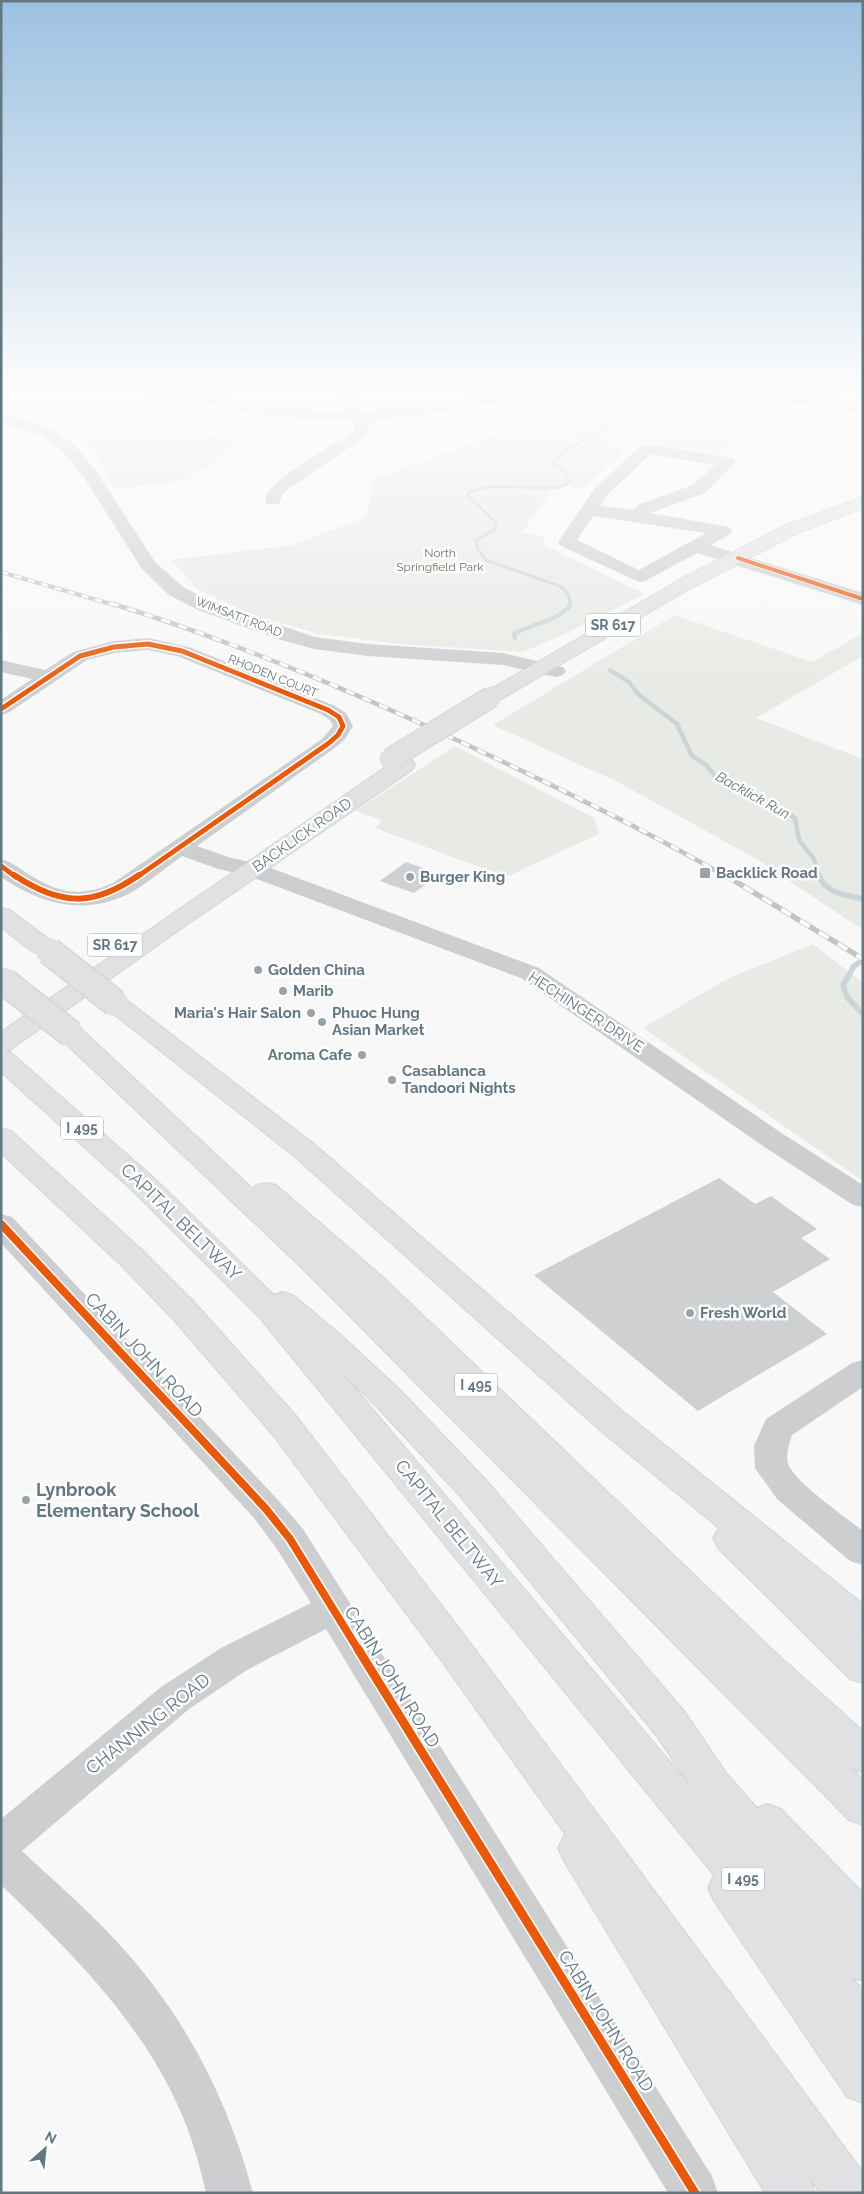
<svg xmlns="http://www.w3.org/2000/svg" width="864" height="2194" font-family="Raleway,sans-serif">
  <style>
    .green { fill: #e8eae5 }
    .lines { fill: none; stroke-linecap: round; stroke-linejoin: round }
    .stream-far2 { stroke: #cbd5d7; stroke-width: 3 }
    .stream-far1 { stroke: #cbd5d7; stroke-width: 4.5 }
    .stream { stroke: #cbd5d7; stroke-width: 5.5 }
    .building { fill: #ced0d1 }
    .major-casing { stroke: #d4d5d6; stroke-width: 2 }
    .highway-casing { stroke: #d5d5d6; stroke-width: 2 }
    .minor { fill: #cdcecf; fill-rule: evenodd }
    .major { fill: #e0e1e2; fill-rule: evenodd }
    .highway { fill: #e0e1e2; fill-rule: evenodd }
    .rail-far2-casing { stroke: #c2c4c5; stroke-width: 4 }
    .rail-far1-casing { stroke: #c2c4c5; stroke-width: 4.5 }
    .rail-casing { stroke: #c2c4c5; stroke-width: 5.5 }
    .rail-far2 { stroke: #fff; stroke-width: 2.5; stroke-dasharray: 7; stroke-linecap: butt }
    .rail-far1 { stroke: #fff; stroke-width: 3; stroke-dasharray: 9; stroke-linecap: butt }
    .rail { stroke: #fff; stroke-width: 4; stroke-dasharray: 11; stroke-linecap: butt }
    .major-bridge-casing { stroke: #d4d5d6; stroke-width: 23; stroke-linecap: butt }
    .highway-bridge-casing { stroke: #d5d5d6; stroke-width: 29; stroke-linecap: butt }
    .major-bridge { stroke: #e0e1e2; stroke-width: 21 }
    .highway-bridge { stroke: #e0e1e2; stroke-width: 26 }
    .cycleway-far4-casing { stroke: #fff; stroke-width: 5.5 }
    .cycleway-far3-casing { stroke: #fff; stroke-width: 8 }
    .cycleway-far2-casing { stroke: #fff; stroke-width: 9 }
    .cycleway-far1-casing { stroke: #fff; stroke-width: 11 }
    .cycleway-casing { stroke: #fff; stroke-width: 12 }
    .cycleway-far4 { stroke: #e8590c; stroke-width: 4 }
    .cycleway-far3 { stroke: #e8590c; stroke-width: 5 }
    .cycleway-far2 { stroke: #e8590c; stroke-width: 6 }
    .cycleway-far1 { stroke: #e8590c; stroke-width: 8 }
    .cycleway { stroke: #e8590c; stroke-width: 9 }
    .poi-dot { fill: #97a4ac; stroke: #fff; stroke-width: 2 }
    .labels { text-anchor: middle; stroke-width: 5; stroke-linejoin: round; paint-order: stroke }
    .far-park-label { font-size: 12px; fill: #687a63; stroke: #fff }
    .far-street-label { font-size: 12px; fill: #637783; stroke: #fff }
    .shield { fill: #fff; stroke: #92a0a8; stroke-width: 1 }
    .shield-label { font-size: 14px; font-weight: bold; fill: #637783 }
    .far-water-label { font-size: 14px; font-style: italic; fill: #5e767c; stroke: #fff }
    .street-label { font-size: 15px; fill: #637783; stroke: #fff }
    .poi-label { font-size: 15px; font-weight: bold; fill: #637783; stroke: #fff; text-anchor: start }
    .near-street-label { font-size: 18px; fill: #637783; stroke: #fff }
    .near-poi-label { font-size: 18px; font-weight: bold; fill: #637783; stroke: #fff; text-anchor: start }
  </style>
  <rect width="100%" height="100%" fill="#f8f8f8"/>
  <path class="green" d="M638,396L642,402H648L658,427L752,422L721,455L621,438L610,445L622,448L623,452L584,488L557,485L551,491L522,533L546,536L542,544L645,594L565,634L523,652L401,644L319,634L245,612L197,589L172,560L293,545L366,517L374,479L490,438L521,432L551,417L534,398Z
    M1,397L242,443L186,480L114,490L95,452L57,421L1,410Z
    M675,615L812,662L863,633V656L756,718L863,759V930L758,860L618,782L493,725Z
    M455,746L594,818L599,834L506,877L375,828L383,820L355,811Z
    M813,944L863,983V1181L643,1028L729,978Z"/>
  <g class="lines">
    <path class="stream-far2" d="M570,605L569,596L562,587L486,560L477,548V540L495,529L497,524L468,496L469,492L487,487L556,488L566,485L569,481L566,473L552,462L564,452L609,425L611,417L607,404"/>
    <path class="stream-far1" d="M515,638L514,634C533,623 554,623 570,606V603
      M610,670L629,682L638,694L677,724L692,756L706,765L715,776L727,784L772,804L795,818L799,840L814,859L819,877"/>
    <path class="stream" d="M819,875C824,893 847,895 863,899
      M863,960L854,966L843,985L847,997L863,1014"/>
  </g>
  <path class="building" d="M406,862L440,874L414,893L380,881Z
    M719,1178L755,1204L771,1196L817,1229L801,1238L830,1259L773,1292L827,1334L698,1411L534,1275Z"/>
  <g class="lines">
    <g class="major-casing">
      <path id="major" d="M863,497V508L798,533L693,587L498,701L491,703L484,701L481,697L484,693L681,579L786,525Z
        M404,759L412,760L415,765L412,770L182,928L10,1050L1,1052V1032L396,760Z"/>
    </g>
    <g class="highway-casing">
      <path id="highway" d="M1,908L10,910L58,946L61,951L58,956C37,962 17,939 1,927Z
        M115,995L124,998L314,1144L626,1414L863,1604V1640L856,1638L863,1644V1683L850,1679L718,1548L713,1538L719,1528L602,1432L294,1156L106,1008L102,1003L106,998Z
        M71,1026L80,1028L253,1189L256,1185L266,1183L276,1185L385,1279L777,1654L863,1731V1773L851,1768L863,1780V1825L849,1820L302,1268L62,1040L58,1034L62,1028Z
        M1,1050L10,1052L154,1178L274,1295L282,1292L293,1295L342,1336L400,1390L485,1479L684,1711L727,1774L757,1808L767,1804L781,1809L863,1893V1981L851,1977L863,1990V2103L847,2097L714,1901L708,1888L714,1875L260,1318L134,1192L1,1072ZM342,1373L376,1406L461,1497L656,1735L692,1788Z
        M1,1128L11,1131L142,1250L195,1303L297,1417L469,1641L863,2172V2193H820L809,2176L815,2193H765L564,1861L558,1848L565,1834L443,1663L273,1435L173,1319L120,1264L1,1153Z"/>
    </g>
    <path class="minor" d="M130,388H165L275,407L341,412H348L333,388H348L363,411L491,396L553,393L706,391L814,396L863,402V412C741,397 615,395 493,405C451,409 410,418 369,420L371,423L366,436L288,489L282,495L279,504H267L265,500C268,480 329,448 347,436L353,431L354,421L275,417L137,392Z
      M1,414L51,428L73,443L96,471L155,562L183,587L212,602L315,637L368,644L503,653L563,667L566,671L563,675L556,677L503,665L368,656L314,649L278,639L198,610L169,595L142,569L83,476L61,449L39,434L1,424Z
      M647,444L727,457L733,459L735,462L705,493L650,513L729,527L732,531L729,535L710,545L863,593V605L697,553L645,581L639,582L561,546L558,542L595,488L641,446ZM651,454L715,465L693,485L639,504L634,510L600,506L607,495ZM593,516L706,533L639,570L577,540Z
      M148,638L189,647L335,706L346,713L353,726L345,739L336,747L197,846L231,858L260,864L539,968L783,1134L863,1185V1207L853,1205L763,1146L521,978L246,875L218,869L182,856C165,868 147,884 128,894C84,916 40,904 1,877V859C12,862 19,868 28,874C59,893 79,898 113,883L322,739L333,726L330,720L321,714L177,656L148,650L115,653L87,660L8,713L1,715V700L32,679L1,672V660L45,670L73,652L114,641Z
      M1,1214L12,1217L278,1500L303,1529L712,2176L718,2193H668L326,1629L247,1670L189,1709L22,1851C54,1881 88,1910 118,1943C184,2014 228,2099 253,2193H206C201,2171 195,2149 187,2127C149,2029 75,1956 1,1885V1819L161,1687L221,1648L311,1603L277,1549L254,1518L1,1243Z
      M863,1360V1387L792,1435C789,1444 785,1457 789,1466C798,1484 845,1517 863,1531V1565L850,1561L777,1499L755,1468L754,1446L766,1419L852,1363Z"/>
    <use href="#major" class="major"/>
    <use href="#highway" class="highway"/>
    <g class="rail-far2-casing">
      <path id="rail-far2" d="M1,572L114,605"/>
    </g>
    <g class="rail-far1-casing">
      <path id="rail-far1" d="M110,603C230,640 347,689 461,742C551,784 640,827 727,877"/>
    </g>
    <g class="rail-casing">
      <path id="rail" d="M725,875L863,959"/>
    </g>
    <use href="#rail-far2" class="rail-far2"/>
    <use href="#rail-far1" class="rail-far1"/>
    <use href="#rail" class="rail"/>
    <g class="major-bridge-casing">
      <path id="major-bridge" d="M390,759L491,697"/>
    </g>
    <g class="highway-bridge-casing">
      <path id="highway-bridge" d="M49,951L115,1003
        M4,981L71,1034"/>
    </g>
    <use href="#major-bridge" class="major-bridge"/>
    <use href="#highway-bridge" class="highway-bridge"/>
    <g class="cycleway-far4-casing">
      <path id="cycleway-far4" d="M738,558L863,599"/>
    </g>
    <g class="cycleway-far3-casing">
      <path id="cycleway-far3" d="M1,709L80,656L114,647L148,644L182,651L328,710L339,717L343,726L338,735L329,743L137,877
        M1,866L16,877"/>
    </g>
    <g class="cycleway-far2-casing">
      <path id="cycleway-far2" d="M14,875C61,906 93,907 139,875"/>
    </g>
    <g class="cycleway-far1-casing">
      <path id="cycleway-far1" d="M1,1224L266,1509L290,1539L359,1651"/>
    </g>
    <g class="cycleway-casing">
      <path id="cycleway" d="M358,1649L695,2193"/>
    </g>
    <use href="#cycleway-far4" class="cycleway-far4"/>
    <use href="#cycleway-far3" class="cycleway-far3"/>
    <use href="#cycleway-far2" class="cycleway-far2"/>
    <use href="#cycleway-far1" class="cycleway-far1"/>
    <use href="#cycleway" class="cycleway"/>
  </g>
  <linearGradient id="sky" x2="0" y2="1"><stop stop-color="#9cc1e1"/><stop offset="0.56" stop-color="#fcfcfc"/><stop offset="1" stop-color="#fcfcfc" stop-opacity="0"/></linearGradient>
  <rect width="864" height="695" fill="url(#sky)"/>
  <g class="poi-dot">
    <rect x="699" y="867" width="12" height="12" rx="2.5"/>
    <circle cx="410" cy="877" r="5"/>
    <circle cx="258" cy="970" r="5"/>
    <circle cx="283" cy="991" r="5"/>
    <circle cx="311" cy="1013" r="5"/>
    <circle cx="322" cy="1022" r="5"/>
    <circle cx="362" cy="1055" r="5"/>
    <circle cx="392" cy="1080" r="5"/>
    <circle cx="690" cy="1313" r="5"/>
    <circle cx="26" cy="1500" r="5"/>
  </g>
  <g class="labels">
    <g class="far-park-label">
      <text x="440" y="557">North<tspan x="440" dy="14">Springfield Park</tspan></text>
    </g>
    <g class="far-street-label">
      <text transform="translate(239 617) rotate(21)" y="4">WIMSATT ROAD</text>
      <text transform="translate(273 676) rotate(22)" y="4">RHODEN COURT</text>
    </g>
    <g class="shield">
      <rect x="585.5" y="613.5" width="55" height="23" rx="4"/>
      <rect x="87.5" y="933.5" width="55" height="23" rx="4"/>
      <rect x="61" y="1116.5" width="42" height="23" rx="4"/>
      <rect x="455" y="1373.5" width="42" height="23" rx="4"/>
      <rect x="722" y="1867.5" width="42" height="23" rx="4"/>
    </g>
    <g class="shield-label">
      <text x="613" y="630">SR 617</text>
      <text x="115" y="950">SR 617</text>
      <text x="82" y="1133">I 495</text>
      <text x="476" y="1390">I 495</text>
      <text x="743" y="1884">I 495</text>
    </g>
    <g class="far-water-label">
      <text transform="translate(753 795) rotate(29)" y="5">Backlick Run</text>
    </g>
    <g class="street-label">
      <text transform="translate(302 835) rotate(-35)" y="5">BACKLICK ROAD</text>
      <text transform="translate(586 1012) rotate(33)" y="5">HECHINGER DRIVE</text>
    </g>
    <g class="poi-label">
      <text x="716" y="878">Backlick Road</text>
      <text x="420" y="882">Burger King</text>
      <text x="268" y="975">Golden China</text>
      <text x="293" y="996">Marib</text>
      <text x="301" y="1018" text-anchor="end">Maria's Hair Salon</text>
      <text x="332" y="1018">Phuoc Hung<tspan x="332" dy="17">Asian Market</tspan></text>
      <text x="352" y="1060" text-anchor="end">Aroma Cafe</text>
      <text x="402" y="1076">Casablanca<tspan x="402" dy="17">Tandoori Nights</tspan></text>
      <text x="700" y="1318">Fresh World</text>
    </g>
    <g class="near-street-label">
      <text transform="translate(181 1222) rotate(44)" y="6">CAPITAL BELTWAY</text>
      <text transform="translate(144 1355) rotate(47)" y="6">CABIN JOHN ROAD</text>
      <text transform="translate(449 1524) rotate(51)" y="6">CAPITAL BELTWAY</text>
      <text transform="translate(392 1677) rotate(58)" y="6">CABIN JOHN ROAD</text>
      <text transform="translate(148 1724) rotate(-38)" y="6">CHANNING ROAD</text>
      <text transform="translate(606 2021) rotate(58)" y="6">CABIN JOHN ROAD</text>
    </g>
    <g class="near-poi-label">
      <text x="36" y="1496">Lynbrook<tspan x="36" dy="21">Elementary School</tspan></text>
    </g>
  </g>
  <rect width="864" height="2194" fill="none" stroke="#637783" stroke-width="5"/>
  <g transform="translate(45 2149) rotate(27)" stroke="#ffffff" stroke-width="4" paint-order="stroke">
  <path d="M0-4L9 19L0 12L-9 19Z" fill="#637783"/>
  <text y="-8" font-size="14" font-weight="bold" text-anchor="middle" fill="#637783">N</text>
  </g>
</svg>
